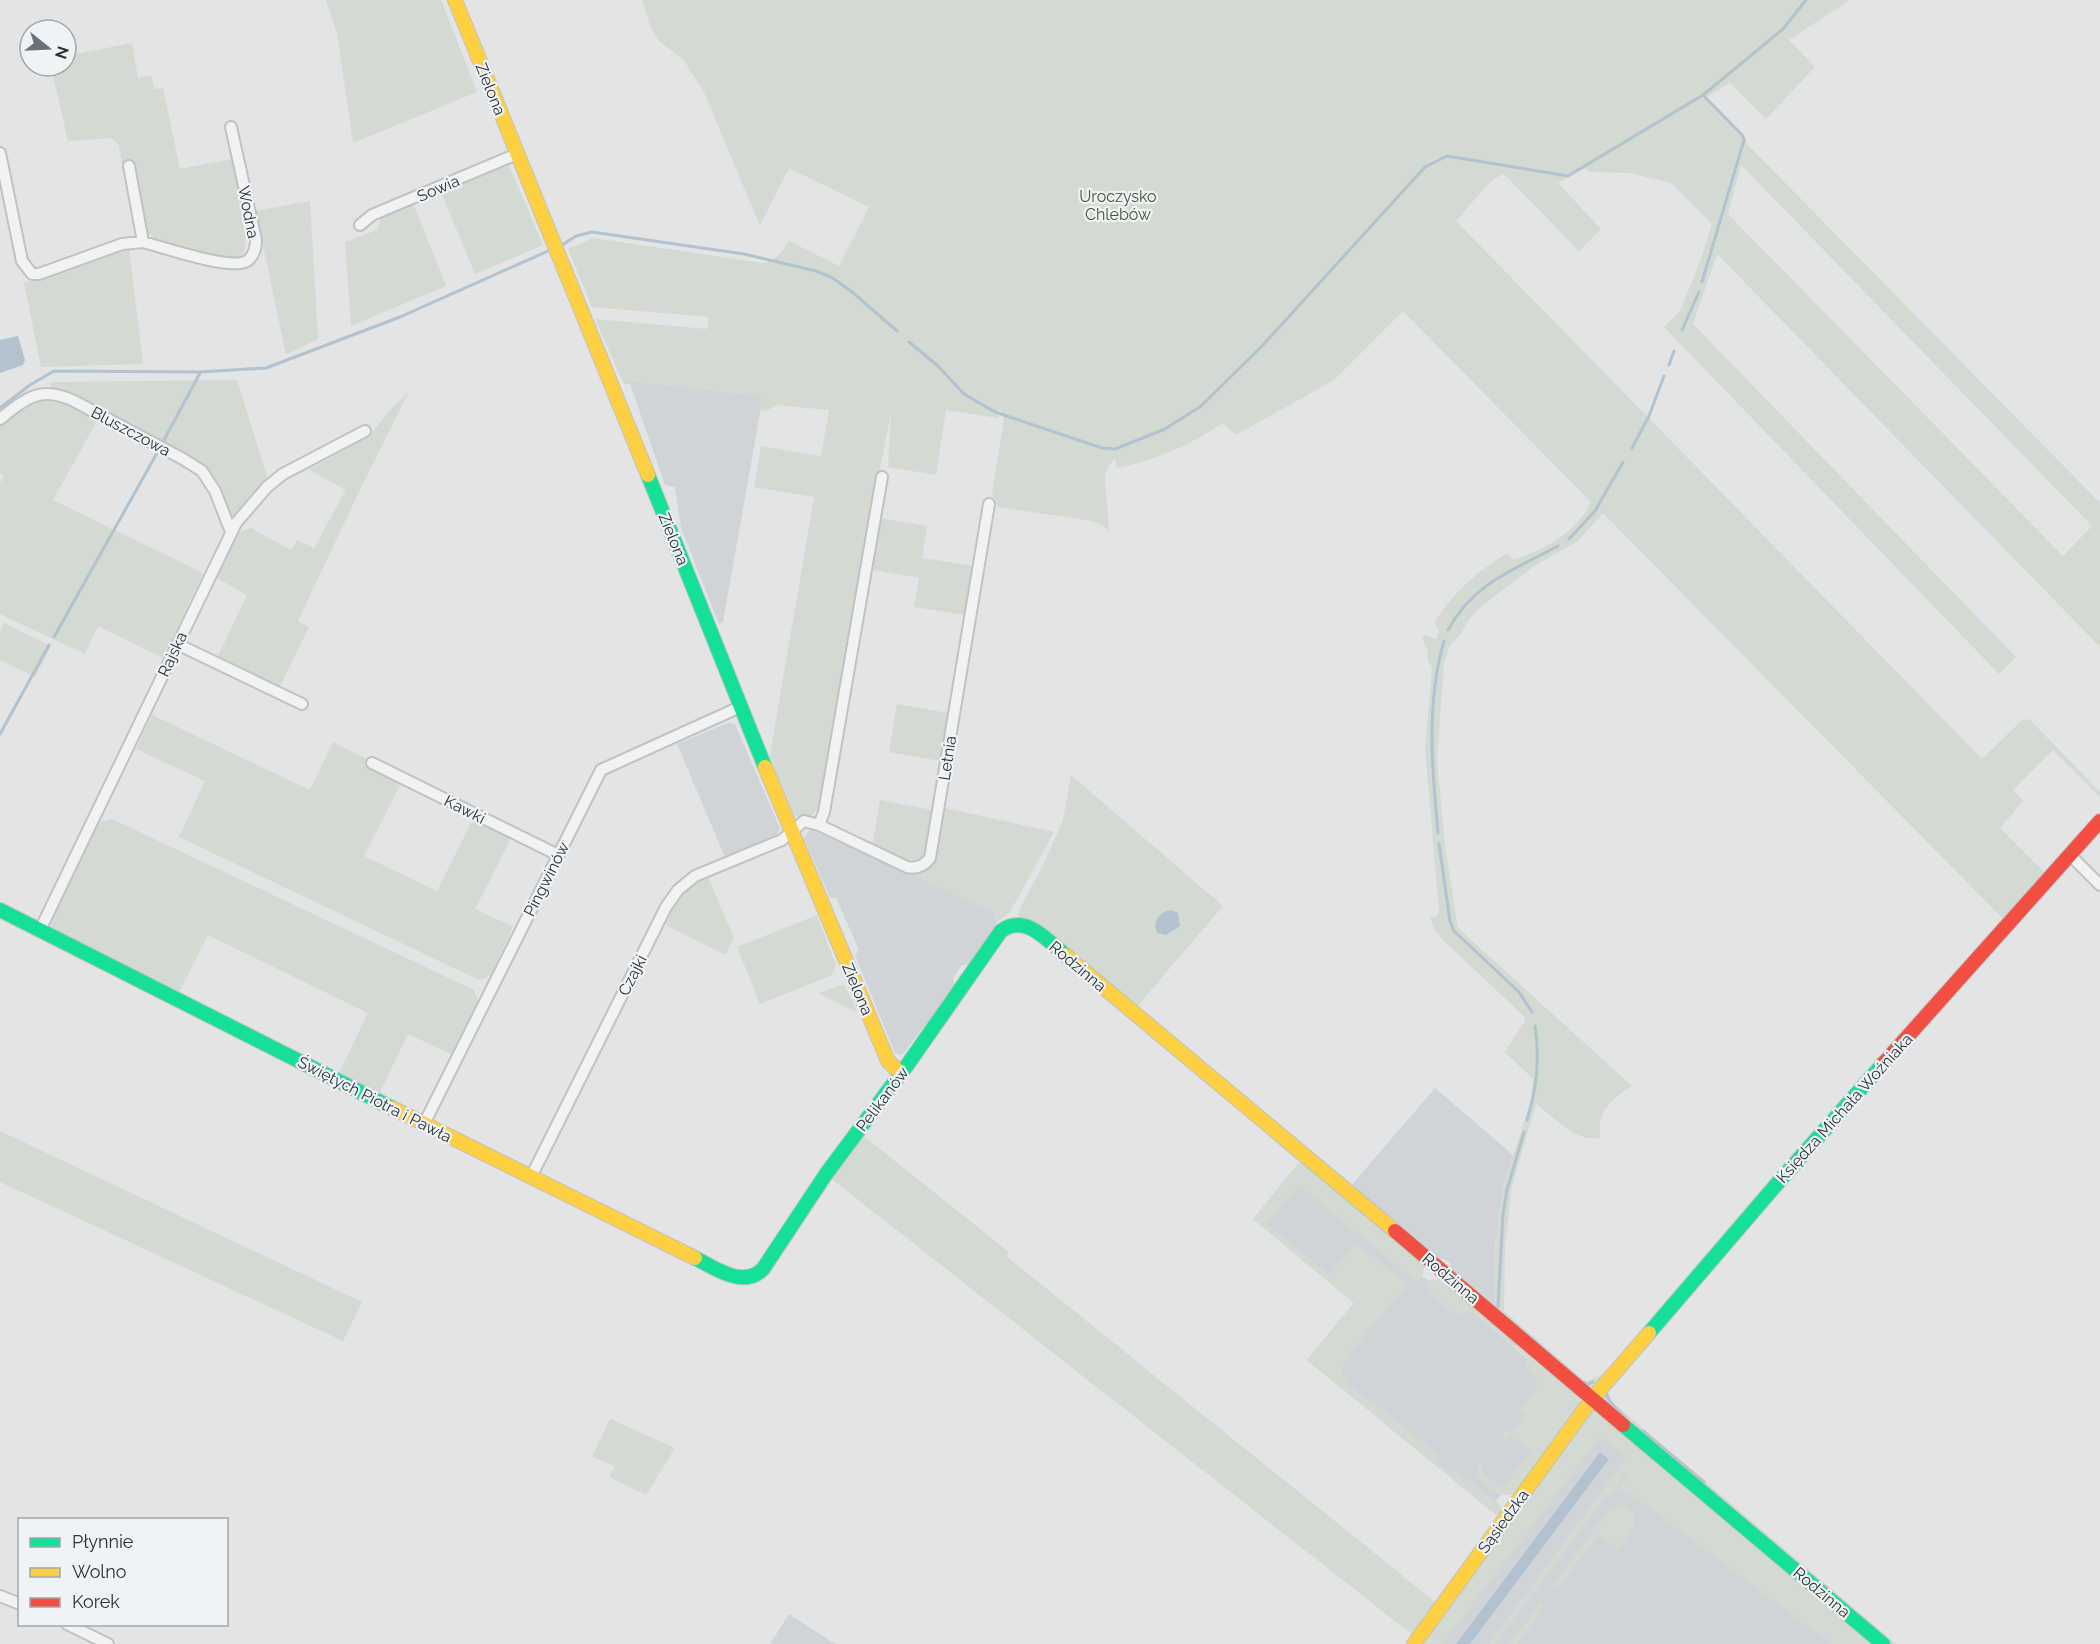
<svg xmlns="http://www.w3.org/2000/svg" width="2100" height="1644" font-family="Raleway,sans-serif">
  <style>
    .built { fill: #d0d4d9 }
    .green { fill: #d3dad2; fill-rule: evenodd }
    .water { fill: #b2c3cf }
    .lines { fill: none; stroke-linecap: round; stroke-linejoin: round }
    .stream { stroke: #b2c3cf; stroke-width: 3 }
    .street-casing { stroke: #c0c2c4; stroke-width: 14 }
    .fast-casing { stroke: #c0c2c4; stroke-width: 16 }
    .slow-casing { stroke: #c0c2c4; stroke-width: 16 }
    .jam-casing { stroke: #c0c2c4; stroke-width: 16 }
    .street { stroke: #f0f2f3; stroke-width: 10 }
    .fast { stroke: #16e098; stroke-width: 14 }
    .slow { stroke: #ffcf43; stroke-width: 14 }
    .jam { stroke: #f24e42; stroke-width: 14 }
    .labels { text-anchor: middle; stroke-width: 4.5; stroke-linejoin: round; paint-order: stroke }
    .street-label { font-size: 16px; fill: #2a343e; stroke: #eff3f5 }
    .park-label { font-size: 16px; fill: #425838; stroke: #eff3f5 }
  </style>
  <rect width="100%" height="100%" fill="#e2e4e6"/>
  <path class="built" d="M622,380L763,396L723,622L719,624L681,528L675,487L665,485L630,384H625Z
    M728,723L735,724L780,828L776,835L725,857L677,744Z
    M810,829L995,912L997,922L994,927L969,964L961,966L953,978L954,986L947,997L902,1055L895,1053L855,955L859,950L836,898H830L804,838Z
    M1435,1088L1513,1155L1503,1188L1495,1243L1494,1304L1450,1267L1451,1264L1444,1259H1440L1349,1188Z
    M1298,1164L1420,1266L1422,1276L1481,1319L1573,1398L1490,1510L1307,1360L1354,1303L1253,1219Z
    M1601,1431L1610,1439L1615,1434L1865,1644H1439Z
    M789,1614L835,1644H770Z"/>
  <path class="green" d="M326,0H441L477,92L353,143L337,33Z
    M642,0H1850L1789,40L1815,67L1766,119L1730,83L1706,97L1746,138L1747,144L2100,503V647L1717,254L1693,324L2016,657L1999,674L1664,327L1680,311L1700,262L1712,224L1671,183L1630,173L1589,172L1585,168L1558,183L1601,229L1579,251L1503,173L1488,184L1456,221L1982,759L2023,719L2030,720L2100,792V797L2053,750L2013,790L2023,801L2000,828L2045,873L2005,921L1603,513L1577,542L1534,566L1482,606L1470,618L1459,636L1450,645L1444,663L1437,761L1445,846L1458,928L1632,1086C1618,1095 1603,1106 1600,1123C1599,1128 1600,1134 1600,1138C1573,1142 1556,1118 1536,1104L1512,1186L1505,1246L1504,1311L1586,1382L1603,1374V1378L1595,1386L1586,1387L1449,1267L1450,1263V1267L1494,1303C1495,1264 1494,1224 1504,1187C1511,1155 1532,1110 1533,1079L1505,1052L1525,1021V1017L1444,941L1436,932L1430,917H1436L1439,913L1425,748L1432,667L1427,660L1428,650L1422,639L1425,635L1434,639L1437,638L1439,631L1434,623C1452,593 1477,572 1507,553L1514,560C1545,549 1576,533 1591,502L1403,311L1334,380L1236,435L1223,423C1190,445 1156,460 1117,468L1115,457L1107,469L1105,478L1109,532L1102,525L1092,521L998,507L992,493L1004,419L1000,408L998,418L946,410L936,475L888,467L891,412L850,623L822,798C817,814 806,825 790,813L770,755L814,497L754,487L761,446L821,456L829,410L775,405L767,411L761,410L762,396L622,380L595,319L707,329L709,317L592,307L568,249L593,238L763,263C775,261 783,251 789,241L839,266L869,207L789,168L760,226L704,92L683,59L658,40L650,26ZM1741,165L2092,526L2063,556L1728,214Z
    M132,43L138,78L151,75L154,89L163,88L180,169L232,159C238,186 253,229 243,255L230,259L157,241L148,232L134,162L122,165L119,145L111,138L68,141L51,66H66V56Z
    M508,163L543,245L475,274L441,192Z
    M310,201L318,339L286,355L256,211Z
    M413,203L446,286L351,326L345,242L377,230L382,216Z
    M129,248L143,364L41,367L24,283Z
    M237,380L267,477L232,517L211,473L202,464L75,394L51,387L49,382Z
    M409,392L357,496L298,621L309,627L279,688L217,658L247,595L217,578L238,533L251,528L291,550L297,540L314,548L346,490L309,470L369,436L391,409Z
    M61,398L97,421L53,500L203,573L163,658L98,626L85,654L0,614V483L4,476L0,474V425L35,400Z
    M879,518L927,526L922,558L973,566L965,615L914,607L919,578L870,569Z
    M4,623L51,646L35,677L0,660V632Z
    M897,704L948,713L940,761L889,752Z
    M152,715L310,790L333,742L367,759L364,765L401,783L364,856L437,891L473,819L511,838L475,909L513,927L491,975L479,980L179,837L205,781L136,749Z
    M1071,775L1223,906L1135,1009L1034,925L1017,915L1046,859L1063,820Z
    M880,800L932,810L926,850L921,859C903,863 887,851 873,843Z
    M945,808L1054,832L1010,912L997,922L995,912L904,871C908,871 914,872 918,870C941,862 941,828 945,808Z
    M112,819L474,990L478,1001L451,1054L408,1034L379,1094L339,1073L368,1013L208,935L178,995L56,933L51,925L55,914L99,822Z
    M708,877L734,938L725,955L666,925C678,896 679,891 708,877Z
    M817,915L836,965L832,975L760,1004L737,947Z
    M844,984L858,1013L818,993Z
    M0,1131L362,1302L343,1341L0,1182Z
    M861,1134L1009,1252L1006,1256L1434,1601L1435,1607L1414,1636L829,1177Z
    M1301,1160L1422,1260C1427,1269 1423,1274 1417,1282L1299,1185L1267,1224L1329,1275L1356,1243L1405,1283L1407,1289L1400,1294C1389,1308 1340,1359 1342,1373C1343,1384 1370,1402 1380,1407L1439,1456L1436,1460L1451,1473L1457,1471L1500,1505L1502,1512L1500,1518L1307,1360L1354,1303L1253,1219Z
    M1438,1279L1479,1307L1580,1397V1406L1516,1494C1501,1500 1469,1480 1479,1463L1483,1464L1481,1471L1502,1488L1531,1453L1511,1435L1508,1439L1504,1438L1503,1429L1510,1434L1526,1414L1520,1409C1528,1400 1537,1391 1537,1379L1525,1366V1363L1528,1359L1527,1357L1469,1310L1463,1315C1452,1315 1429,1296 1427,1285L1430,1280Z
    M1607,1390L1612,1402L1896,1644H1889L1604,1400L1603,1395Z
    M1594,1409L1877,1644H1832L1632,1494L1618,1490L1627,1477L1624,1474L1615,1491L1605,1497L1495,1644H1489L1525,1595L1531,1592L1529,1590L1616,1472L1626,1456L1600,1437L1442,1644H1422L1588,1413Z
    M610,1419L675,1448L646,1495L609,1477L615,1466L592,1457Z
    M1618,1506L1625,1507L1633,1512C1639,1528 1627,1537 1618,1549L1598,1535L1558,1588L1553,1585L1609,1510Z
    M1541,1602L1544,1604L1537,1614L1539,1615L1517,1644H1510Z"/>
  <path class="water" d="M18,336L25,360L23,365L0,373V340Z
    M1171,910L1178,913L1180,926L1166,935L1157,933C1152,922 1159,912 1171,910Z
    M1600,1452L1609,1459L1470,1644H1456Z"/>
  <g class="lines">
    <path class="stream" d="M562,245L576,236L592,232L744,254L816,271L831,277L851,291L897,331
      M1702,282L1744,140L1743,136L1703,95
      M1682,330L1699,292
      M909,342L938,366L964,394L995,412L1102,448L1115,449L1165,429L1201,406L1262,346L1425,167L1447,156L1568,176L1703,95L1783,29L1806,0
      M1669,365L1674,351
      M0,408L30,385L54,371L200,372L266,368L400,317L548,251
      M164,440L200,373
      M1632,448L1649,416L1664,376
      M1569,539L1595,511L1623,462
      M1448,630C1473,583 1514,570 1558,546
      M54,637L157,453
      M0,734L49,645
      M1438,833C1432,769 1426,703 1444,641
      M1439,844L1450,921L1454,931L1519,992L1532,1012
      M1527,1120C1537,1089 1540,1058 1535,1026
      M1498,1307L1503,1214L1507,1190L1524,1132
      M1584,1382L1588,1384L1593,1382
      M1606,1394L1611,1403L1626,1418
      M1643,1431L1704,1482"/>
    <g class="street-casing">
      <path id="street" d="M0,153L22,261L32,274H39L122,244L143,242C163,247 231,271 247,261C254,256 256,247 256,240L231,127
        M129,166L143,242
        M360,225L372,215L517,154
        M0,419C26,398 41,385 74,401L183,459L202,471L215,491L231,532
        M177,644L302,704
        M372,763L558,855
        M819,825L824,812L832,766L882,477
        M2070,855L2100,885
        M40,930L236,523L267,487L283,474L365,431
        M424,1124L601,770L740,707
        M531,1177L666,907L678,890L695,876L782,840L804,821L819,825L907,867C916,869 924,866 930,858L989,504
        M0,1596L20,1604
        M67,1624L108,1644"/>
    </g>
    <g class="fast-casing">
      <path id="fast" d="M648,475L765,767
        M0,910L392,1108
        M695,1258C715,1268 743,1289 763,1269L826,1174L908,1064L1001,931C1025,913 1047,940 1065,955
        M1649,1333L1782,1178L1883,1064
        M1623,1425L1883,1644"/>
    </g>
    <g class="slow-casing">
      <path id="slow" d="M455,0L648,475
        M765,767L888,1061L901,1074
        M1065,955L1395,1231
        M392,1108L695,1258
        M1414,1644L1592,1399L1649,1333"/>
    </g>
    <g class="jam-casing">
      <path id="jam" d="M1883,1064L2100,821
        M1395,1231L1623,1425"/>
    </g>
    <use href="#street" class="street"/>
    <use href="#fast" class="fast"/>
    <use href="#slow" class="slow"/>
    <use href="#jam" class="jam"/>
  </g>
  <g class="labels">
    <g class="street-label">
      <text transform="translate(491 89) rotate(68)" y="6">Zielona</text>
      <text transform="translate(438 188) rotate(-23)" y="6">Sowia</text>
      <text transform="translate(249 212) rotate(79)" y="6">Wodna</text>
      <text transform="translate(131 431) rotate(28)" y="6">Bluszczowa</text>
      <text transform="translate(674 539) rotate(68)" y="6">Zielona</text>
      <text transform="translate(172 654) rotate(-65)" y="6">Rajska</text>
      <text transform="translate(947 758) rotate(-81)" y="6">Letnia</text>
      <text transform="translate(465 809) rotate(27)" y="6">Kawki</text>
      <text transform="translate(546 879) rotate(-63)" y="6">Pingwinów</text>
      <text transform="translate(1078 966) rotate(40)" y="6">Rodzinna</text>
      <text transform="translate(632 975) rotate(-63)" y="6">Czajki</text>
      <text transform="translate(858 989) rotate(67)" y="6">Zielona</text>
      <text transform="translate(375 1099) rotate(27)" y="6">Świętych Piotra i Pawła</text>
      <text transform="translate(882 1099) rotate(-53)" y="6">Pelikanów</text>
      <text transform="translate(1844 1108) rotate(-48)" y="6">Księdza Michała Woźniaka</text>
      <text transform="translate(1451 1278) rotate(40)" y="6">Rodzinna</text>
      <text transform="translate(1503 1521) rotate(-54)" y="6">Sąsiedzka</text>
      <text transform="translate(1822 1592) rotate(40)" y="6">Rodzinna</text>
    </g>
    <g class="park-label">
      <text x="1118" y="202">Uroczysko<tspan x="1118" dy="18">Chlebów</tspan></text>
    </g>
  </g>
  <rect x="18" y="1518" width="210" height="108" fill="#eff3f5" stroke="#a0a7ac" stroke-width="1.5"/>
  <rect x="30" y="1538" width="30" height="9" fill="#16e098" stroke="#a0a7ac" stroke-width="1.5"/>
  <text x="72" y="1548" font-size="18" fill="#2a343e">Płynnie</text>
  <rect x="30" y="1568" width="30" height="9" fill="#ffcf43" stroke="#a0a7ac" stroke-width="1.5"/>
  <text x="72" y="1578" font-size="18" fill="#2a343e">Wolno</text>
  <rect x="30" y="1598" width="30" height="9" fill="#f24e42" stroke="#a0a7ac" stroke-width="1.5"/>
  <text x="72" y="1608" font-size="18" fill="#2a343e">Korek</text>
  <g transform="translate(48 48) rotate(108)"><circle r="28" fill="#eff3f5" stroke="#a0a7ac" stroke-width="1.5"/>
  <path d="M0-4.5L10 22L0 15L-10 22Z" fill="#6a7279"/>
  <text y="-9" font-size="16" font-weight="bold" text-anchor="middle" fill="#2a343e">N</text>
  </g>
</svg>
